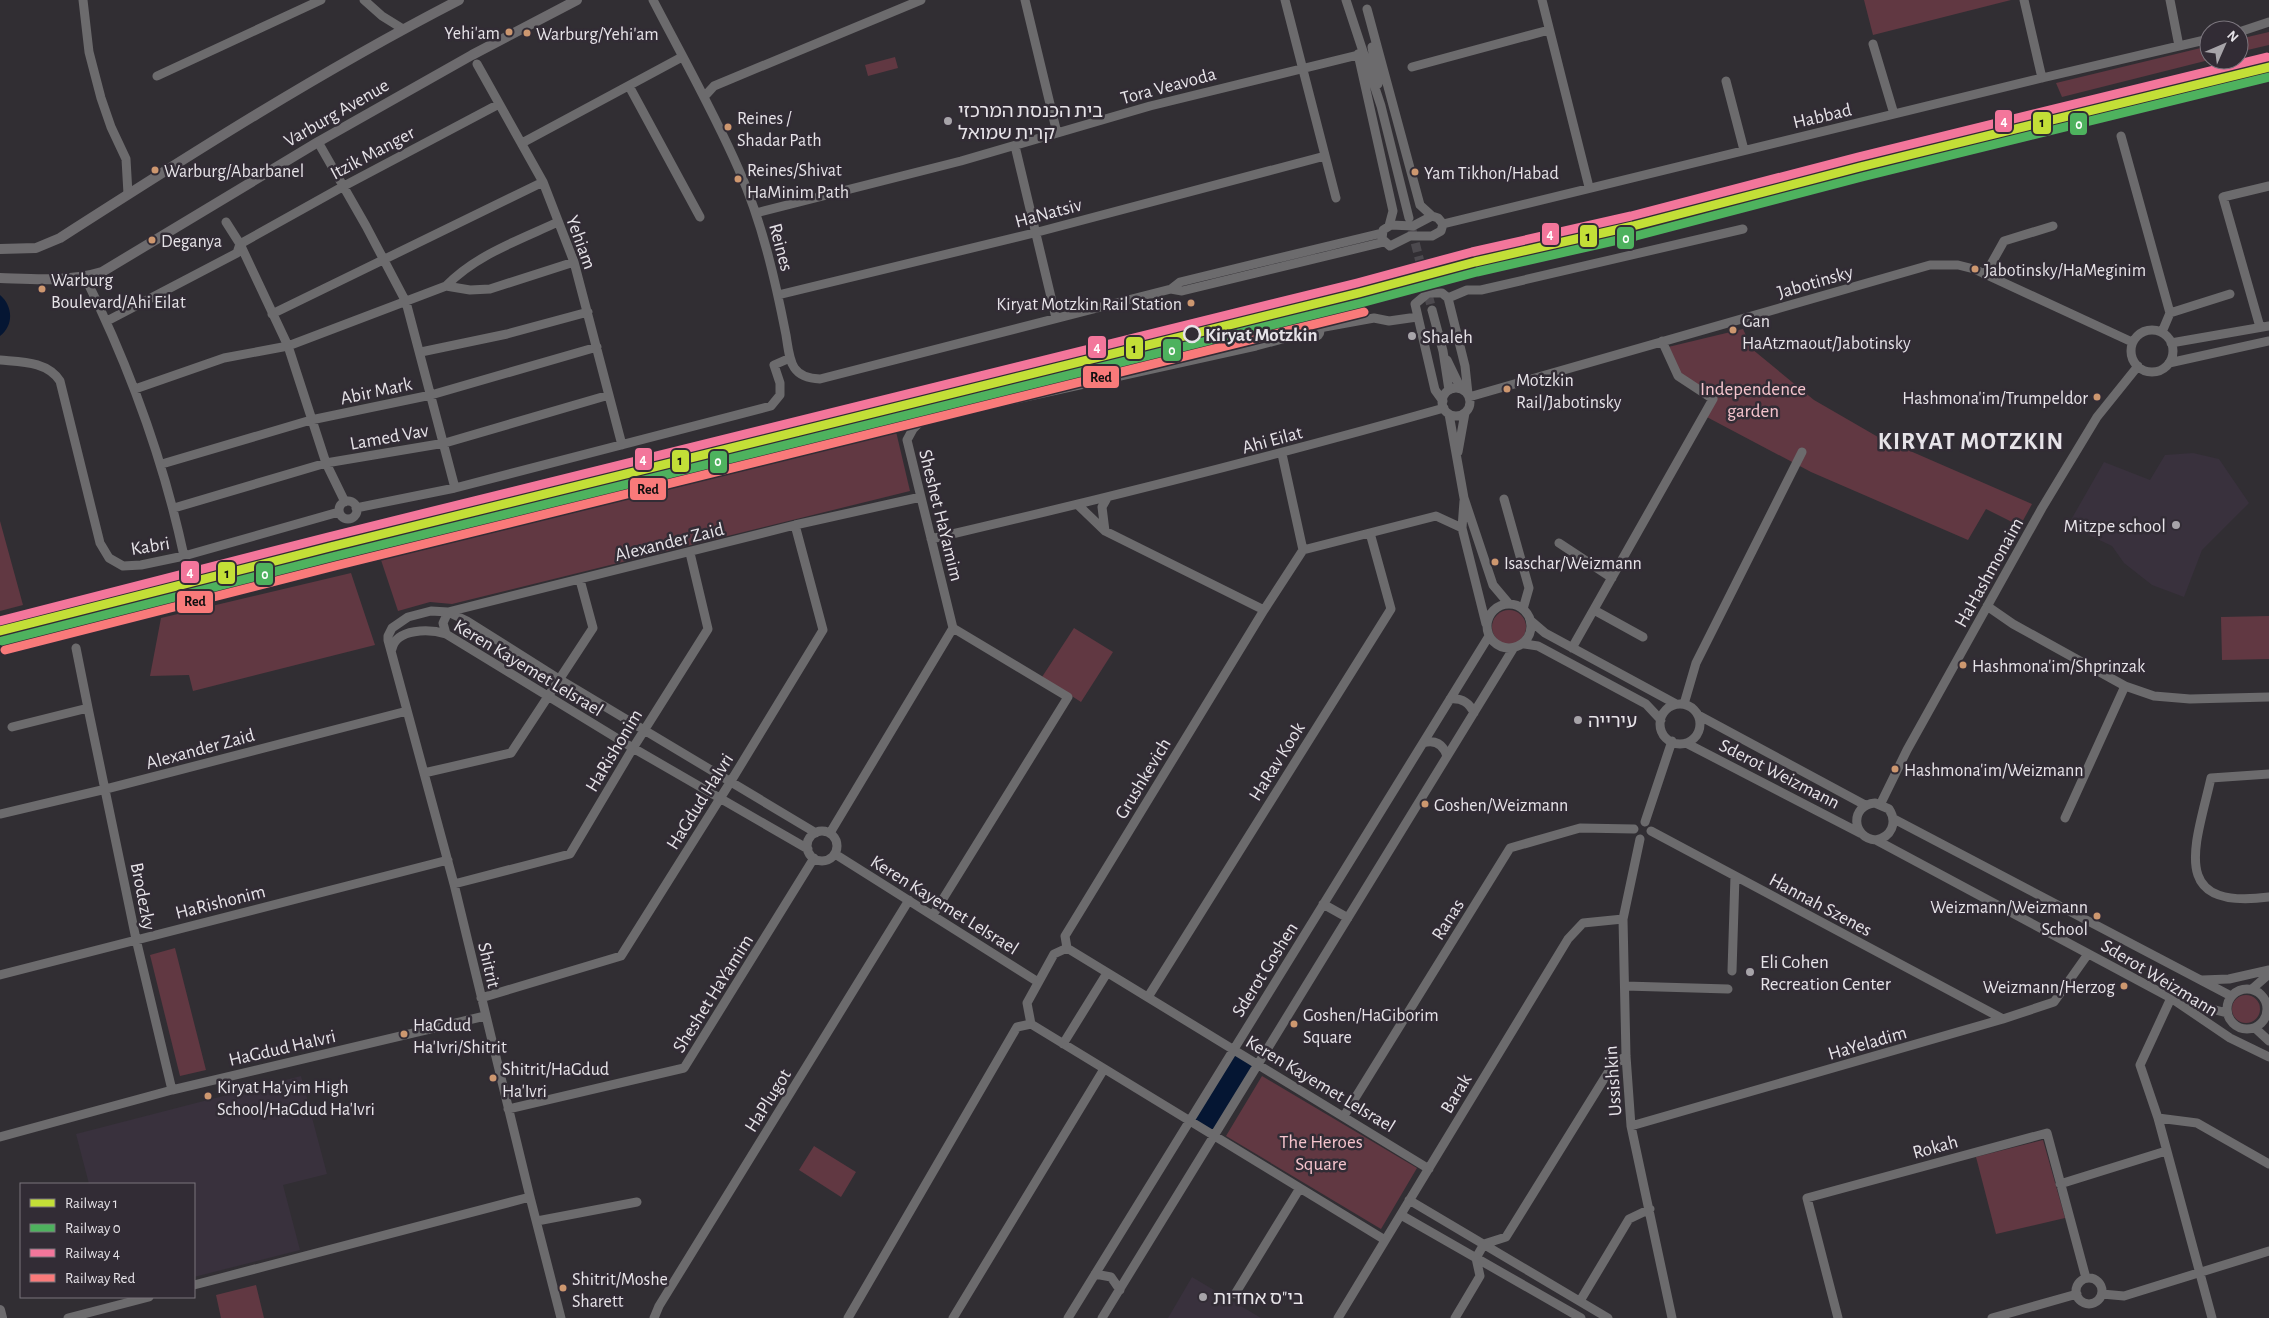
<svg xmlns="http://www.w3.org/2000/svg" width="2269" height="1318" font-family="'Alegreya Sans','Noto Sans Hebrew',sans-serif">
  <style>
    .built { fill: #39313d }
    .green { fill: #613842 }
    .water { fill: #051633 }
    .lines { fill: none; stroke-linecap: round; stroke-linejoin: round }
    .minor-tunnel { stroke: #4c494e; stroke-width: 9; stroke-dasharray: 9 4.5; stroke-linecap: butt }
    .minor { stroke: #6c6b6d; stroke-width: 9 }
    .major { stroke: #6d6b6e; stroke-width: 10 }
    .rail-1-casing { stroke: #322c35; stroke-width: 12 }
    .rail-2-casing { stroke: #322c35; stroke-width: 12 }
    .rail-3-casing { stroke: #322c35; stroke-width: 12 }
    .rail-4-casing { stroke: #322c35; stroke-width: 12 }
    .rail-1 { stroke: #c3df37; stroke-width: 9 }
    .rail-2 { stroke: #4eb25e; stroke-width: 9 }
    .rail-3 { stroke: #f3769b; stroke-width: 9 }
    .rail-4 { stroke: #f97a7a; stroke-width: 9 }
    .bus-dot { fill: #cd976f; stroke: #322c35; stroke-width: 2 }
    .poi-dot { fill: #a7a4a9; stroke: #322c35; stroke-width: 2 }
    .stop-dot { fill: #322c35; stroke: #e6e3e8; stroke-width: 2.5 }
    .labels { text-anchor: middle; stroke-width: 5; stroke-linejoin: round; paint-order: stroke }
    .bus-label { font-size: 18px; fill: #e6e3e8; stroke: #322c35; text-anchor: start }
    .street-label { font-size: 19px; fill: #e6e3e8; stroke: #322c35 }
    .poi-label { font-size: 19px; fill: #e6e3e8; stroke: #322c35; text-anchor: start }
    .stop-label { font-size: 19px; font-weight: bold; fill: #e6e3e8; stroke: #322c35; text-anchor: start }
    .park-label { font-size: 19px; fill: #f5c4cd; stroke: #322c35 }
    .district-label { font-size: 24px; font-weight: bold; letter-spacing: 1px; fill: #e6e3e8; stroke: #322c35 }
    .line-badge { stroke: #322c35; stroke-width: 2 }
    .badge-label { font-size: 14px; text-anchor: middle; font-weight: bold; fill: #fff }
    .pale-badge-label { font-size: 14px; text-anchor: middle; font-weight: bold; fill: #111 }
  </style>
  <rect width="100%" height="100%" fill="#312e33"/>
  <path class="built" d="M2193,453L2219,459L2249,503L2202,550L2184,597L2152,585L2124,563L2112,546L2068,525L2104,462L2150,480L2165,455Z
    M301,1076L327,1174L283,1185L300,1250L194,1277V1184H89L76,1134Z
    M1192,1277L1261,1318H1168Z"/>
  <path class="green" d="M1864,0H2011L1873,35Z
    M2269,32V45L2239,52V39Z
    M2209,46V60L2062,97L2056,83Z
    M895,57L898,68L868,76L865,65Z
    M1743,329L1752,349L1814,400L1878,437L2032,504L2020,526L1986,509L1968,540L1811,472L1703,415L1712,399L1678,376L1664,348Z
    M894,423L910,491L452,604L430,602L398,611L380,557Z
    M0,521L23,605L0,611Z
    M351,573L375,645L193,691L189,675L150,676L161,618Z
    M1492 627a17 17 0 1 1 34 0a17 17 0 1 1-34 0Z
    M2269,616V659L2222,660L2221,617Z
    M1074,628L1113,652L1081,702L1042,677Z
    M175,948L206,1070L180,1076L150,955Z
    M2232 1009a14 14 0 1 1 28 0a14 14 0 1 1-28 0Z
    M1262,1076L1417,1168L1381,1229L1226,1136Z
    M2043,1140L2065,1218L1996,1234L1976,1157Z
    M814,1146L856,1172L841,1197L799,1170Z
    M256,1285L264,1318H221L216,1295Z"/>
  <path class="water" d="M0,295C13,306 14,325 0,336Z
    M1234,1053L1255,1066L1214,1133L1192,1120Z"/>
  <g class="lines">
    <path class="minor-tunnel" d="M1412,230L1432,310"/>
    <path class="minor" d="M83,0L89,52L101,98L111,127L126,159L128,194
      M364,0L382,16L403,29
      M653,0C682,56 714,112 739,170C762,222 775,279 786,335C790,360 790,378 820,379L1171,289L1180,282L1382,233
      M1025,0L1057,133
      M1285,0L1336,198
      M1346,0L1381,106L1409,218
      M1542,0L1589,187
      M2024,0L2042,78
      M2170,0L2179,46
      M1367,9L1420,205L1432,216
      M2239,32L2269,22
      M1873,44L1894,114
      M1372,47L1378,84
      M1358,54L1393,211L1389,226
      M477,64L543,182L574,262L622,445
      M1412,67L1549,30
      M157,76L321,0
      M1726,81L1744,150
      M629,86L700,217
      M704,97L714,86L921,0
      M2121,136L2170,313L2162,332
      M318,142L366,226L406,302L455,488
      M522,143L682,57
      M1015,146L1056,318
      M756,213L961,161L1150,106L1358,55
      M1432,216L1438,218L1443,224L1441,231L1432,236H1410L1390,246L1382,239L1383,230L1391,225L1413,226Z
      M226,222L240,244L288,346L326,463L345,502
      M1443,224L2042,78L2209,39
      M1985,275L2004,241L2053,226
      M85,277C129,366 163,458 184,556
      M446,286C476,255 519,240 558,222
      M1171,289L1182,291L1384,242
      M778,295L1034,233L1325,156
      M1448,298L1467,290H1481L1743,229
      M1432,310L1443,351L1449,390
      M2170,313L2230,294
      M272,314L543,182
      M107,321L237,253L240,244L344,186L499,104
      M1308 331a6 6 0 1 1 12 0a6 6 0 1 1-12 0Z
      M2260,327L2223,197L2269,186
      M1319,328L1374,318L1389,321L1417,317
      M2131 351a21 21 0 1 1 42 0a21 21 0 1 1-42 0Z
      M2171,343L2269,326
      M421,352L507,334L588,312
      M0,360C21,362 47,361 60,381L100,543L109,558L123,566L141,565L184,556L339,512
      M1447,360L1461,389
      M2169,363L2269,341
      M1442 402a14 14 0 1 1 28 0a14 14 0 1 1-28 0Z
      M135,389L224,358L288,346L446,286L470,290L490,289L574,262
      M1469,397L1930,265H1958L1974,269L2132,342
      M1443,401L1435,390L1415,304L1428,293H1442L1448,298L1465,366L1468,394
      M1449,414L1464,498L1493,585L1509,604
      M1458,452L1465,413
      M1282,454L1303,550
      M162,464L311,420L431,395L597,347
      M1504,499L1529,588L1523,609
      M1464,501L1462,528L1486,624
      M339 510a9 9 0 1 1 18 0a9 9 0 1 1-18 0Z
      M1078,505L1105,531L1264,610
      M174,508L326,463L445,443L609,395
      M356,508L455,488L771,406L780,395V383L774,365L790,358
      M1105,531L1102,507L1107,498
      M931,539C1103,499 1274,456 1444,408
      M1559,543L1612,578
      M1303,550L1436,516L1462,528
      M1487 626a22 22 0 1 1 44 0a22 22 0 1 1-44 0Z
      M1987,606L2013,624L2125,686L2154,696L2190,699L2269,697
      M1594,610L1643,637
      M1531,621L1545,633L1676,704
      M446,634L443,623L448,612L795,525L921,497
      M1524,644L1538,646L1646,704L1661,720
      M76,648L88,708
      M1572,648L1713,399L1678,376L1662,341
      M392,649C396,628 430,629 446,634L633,748L808,849
      M1450,699C1462,698 1469,702 1474,713
      M1684,704L1696,663L1802,452
      M1660 724a20 20 0 1 1 40 0a20 20 0 1 1-40 0Z
      M1698,715L1865,805
      M12,727L88,708L136,939L172,1090
      M1423,743C1435,739 1443,744 1447,756
      M1686,743L1860,833
      M424,773L511,753L593,628L580,580
      M2269,774L2211,778C2196,844 2167,911 2269,897
      M1881,803L1907,750L2042,508L2097,417L2138,366
      M0,814L106,789L407,711
      M2065,818L2125,686
      M1894,819L2231,996
      M1645,822L1672,741
      M1651,831L2003,1019
      M807 846a15 15 0 1 1 30 0a15 15 0 1 1-30 0Z
      M830,833L953,628L907,440L913,429L922,420L1256,346L1308,332
      M1640,839L1623,919L1626,1056L1631,1126L1672,1318
      M1876,840C1891,837 1898,823 1889,809L1875,803C1850,805 1851,838 1876,840L2171,998L2230,1038L2269,1057
      M835,854L1038,982
      M454,884L570,854L633,748L708,629L690,553
      M1323,904L1348,918
      M933,915L1068,697L953,628
      M1067,948L1065,936L1264,610L1303,550
      M1067,948L1429,1169
      M1732,971L1735,876
      M0,975L448,860
      M2202,980L2229,979L2269,970
      M1625,986L1728,989
      M2227 1009a20 20 0 1 1 40 0a20 20 0 1 1-40 0Z
      M2252,989L2269,974
      M1148,997L1391,609L1370,533
      M481,998L621,956L731,781L823,630L795,525
      M2171,998L2140,1065L2158,1118L2212,1318
      M2177,1000L2227,1013
      M1031,1024L1385,1240
      M1031,1024L1027,1003L1054,954L1067,948
      M2255,1028L2269,1041
      M1063,1044L1107,973
      M508,1109L684,1068L814,858
      M1344,1116L1510,848L1580,828L1634,829
      M2158,1118L2197,1123L2269,1164
      M1631,1126L2003,1019L2054,1002L2088,954
      M0,1137L172,1090L485,1016
      M2060,1184L2166,1151
      M1409,1200L1608,1318
      M1401,1215L1581,1318
      M537,1221L637,1202
      M1095,1274L1111,1277L1120,1290
      M2076 1291a13 13 0 1 1 26 0a13 13 0 1 1-26 0Z
      M194,1285L530,1197
      M1235,1294L1300,1188
      M2102,1294L2124,1296L2269,1251
      M1580,1301L1629,1219L1650,1209
      M68,1318L149,1297
      M561,1318L530,1197L454,884L388,640V636L392,628L408,617L431,611L448,612L467,621L559,679L816,833
      M654,1318L659,1306L909,900
      M848,1318L1017,1027L1031,1024
      M953,1318L1104,1069
      M1068,1318L1489,636
      M1102,1318L1513,649
      M1338,1318L1568,939L1583,923L1623,919
      M1455,1318L1480,1276L1476,1258L1484,1244L1506,1237L1612,1066L1626,1056
      M1838,1318L1807,1198L2047,1133L2086,1278
      M1992,1318L2077,1294"/>
    <path class="major" d="M0,249L36,248L60,238C191,154 321,71 459,0
      M0,278C34,279 69,282 102,272L318,142L472,55L577,0
      M0,1310L2,1318"/>
    <g class="rail-1-casing">
      <path id="rail-1" d="M0,631L330,547L1359,293L1475,262L1633,226L1860,167L2269,67"/>
    </g>
    <g class="rail-2-casing">
      <path id="rail-2" d="M2,641L332,557L1361,303L1477,272L1636,236L1862,177L2269,77"/>
    </g>
    <g class="rail-3-casing">
      <path id="rail-3" d="M0,621L328,537L1357,283L1472,252L1631,216L1858,157L2267,57"/>
    </g>
    <g class="rail-4-casing">
      <path id="rail-4" d="M5,650L335,566L1364,312"/>
    </g>
    <use href="#rail-1" class="rail-1"/>
    <use href="#rail-2" class="rail-2"/>
    <use href="#rail-3" class="rail-3"/>
    <use href="#rail-4" class="rail-4"/>
  </g>
  <g class="bus-dot">
    <circle cx="509" cy="32" r="4.5"/>
    <circle cx="527" cy="33" r="4.5"/>
    <circle cx="728" cy="127" r="4.5"/>
    <circle cx="155" cy="170" r="4.5"/>
    <circle cx="1415" cy="172" r="4.5"/>
    <circle cx="738" cy="179" r="4.5"/>
    <circle cx="152" cy="240" r="4.5"/>
    <circle cx="1975" cy="269" r="4.5"/>
    <circle cx="42" cy="289" r="4.5"/>
    <circle cx="1191" cy="303" r="4.5"/>
    <circle cx="1733" cy="330" r="4.5"/>
    <circle cx="1507" cy="389" r="4.5"/>
    <circle cx="2097" cy="397" r="4.5"/>
    <circle cx="1495" cy="562" r="4.5"/>
    <circle cx="1963" cy="665" r="4.5"/>
    <circle cx="1895" cy="769" r="4.5"/>
    <circle cx="1425" cy="804" r="4.5"/>
    <circle cx="2097" cy="916" r="4.5"/>
    <circle cx="2124" cy="986" r="4.5"/>
    <circle cx="1294" cy="1024" r="4.5"/>
    <circle cx="404" cy="1034" r="4.5"/>
    <circle cx="493" cy="1078" r="4.5"/>
    <circle cx="208" cy="1096" r="4.5"/>
    <circle cx="563" cy="1288" r="4.5"/>
  </g>
  <g class="poi-dot">
    <circle cx="948" cy="121" r="5"/>
    <circle cx="1412" cy="336" r="5"/>
    <circle cx="2176" cy="525" r="5"/>
    <circle cx="1578" cy="720" r="5"/>
    <circle cx="1750" cy="972" r="5"/>
    <circle cx="1203" cy="1297" r="5"/>
  </g>
  <circle class="stop-dot" cx="1192" cy="334" r="8"/>
  <g class="labels">
    <g class="bus-label">
      <text x="500" y="39" text-anchor="end">Yehi'am</text>
      <text x="536" y="40">Warburg/Yehi'am</text>
      <text x="737" y="124">Reines /<tspan x="737" dy="22">Shadar Path</tspan></text>
      <text x="747" y="176">Reines/Shivat<tspan x="747" dy="22">HaMinim Path</tspan></text>
      <text x="164" y="177">Warburg/Abarbanel</text>
      <text x="1424" y="179">Yam Tikhon/Habad</text>
      <text x="161" y="247">Deganya</text>
      <text x="1984" y="276">Jabotinsky/HaMeginim</text>
      <text x="51" y="286">Warburg<tspan x="51" dy="22">Boulevard/Ahi Eilat</tspan></text>
      <text x="1182" y="310" text-anchor="end">Kiryat Motzkin Rail Station</text>
      <text x="1742" y="327">Gan<tspan x="1742" dy="22">HaAtzmaout/Jabotinsky</tspan></text>
      <text x="1516" y="386">Motzkin<tspan x="1516" dy="22">Rail/Jabotinsky</tspan></text>
      <text x="2088" y="404" text-anchor="end">Hashmona'im/Trumpeldor</text>
      <text x="1504" y="569">Isaschar/Weizmann</text>
      <text x="1972" y="672">Hashmona'im/Shprinzak</text>
      <text x="1904" y="776">Hashmona'im/Weizmann</text>
      <text x="1434" y="811">Goshen/Weizmann</text>
      <text x="2088" y="913" text-anchor="end">Weizmann/Weizmann<tspan x="2088" dy="22">School</tspan></text>
      <text x="2115" y="993" text-anchor="end">Weizmann/Herzog</text>
      <text x="1303" y="1021">Goshen/HaGiborim<tspan x="1303" dy="22">Square</tspan></text>
      <text x="413" y="1031">HaGdud<tspan x="413" dy="22">Ha'Ivri/Shitrit</tspan></text>
      <text x="502" y="1075">Shitrit/HaGdud<tspan x="502" dy="22">Ha'Ivri</tspan></text>
      <text x="217" y="1093">Kiryat Ha'yim High<tspan x="217" dy="22">School/HaGdud Ha'Ivri</tspan></text>
      <text x="572" y="1285">Shitrit/Moshe<tspan x="572" dy="22">Sharett</tspan></text>
    </g>
    <g class="street-label">
      <text transform="translate(1168 85) rotate(-15)" y="7">Tora Veavoda</text>
      <text transform="translate(336 112) rotate(-30)" y="7">Varburg Avenue</text>
      <text transform="translate(1822 115) rotate(-13)" y="7">Habbad</text>
      <text transform="translate(372 152) rotate(-28)" y="7">Itzik Manger</text>
      <text transform="translate(1048 212) rotate(-15)" y="7">HaNatsiv</text>
      <text transform="translate(582 242) rotate(70)" y="7">Yehiam</text>
      <text transform="translate(782 247) rotate(75)" y="7">Reines</text>
      <text transform="translate(1815 281) rotate(-16)" y="7">Jabotinsky</text>
      <text transform="translate(376 390) rotate(-12)" y="7">Abir Mark</text>
      <text transform="translate(389 436) rotate(-10)" y="7">Lamed Vav</text>
      <text transform="translate(1272 439) rotate(-15)" y="7">Ahi Eilat</text>
      <text transform="translate(942 515) rotate(76)" y="7">Sheshet HaYamim</text>
      <text transform="translate(669 541) rotate(-14)" y="7">Alexander Zaid</text>
      <text transform="translate(150 545) rotate(-9)" y="7">Kabri</text>
      <text transform="translate(1988 572) rotate(-61)" y="7">HaHashmonaim</text>
      <text transform="translate(529 667) rotate(31)" y="7">Keren Kayemet LeIsrael</text>
      <text transform="translate(200 748) rotate(-15)" y="7">Alexander Zaid</text>
      <text transform="translate(613 750) rotate(-59)" y="7">HaRishonim</text>
      <text transform="translate(1276 761) rotate(-58)" y="7">HaRav Kook</text>
      <text transform="translate(1780 773) rotate(27)" y="7">Sderot Weizmann</text>
      <text transform="translate(1142 778) rotate(-59)" y="7">Grushkevich</text>
      <text transform="translate(699 801) rotate(-58)" y="7">HaGdud HaIvri</text>
      <text transform="translate(144 896) rotate(79)" y="7">Brodezky</text>
      <text transform="translate(220 901) rotate(-14)" y="7">HaRishonim</text>
      <text transform="translate(945 904) rotate(32)" y="7">Keren Kayemet LeIsrael</text>
      <text transform="translate(1821 904) rotate(28)" y="7">Hannah Szenes</text>
      <text transform="translate(1447 919) rotate(-58)" y="7">Ranas</text>
      <text transform="translate(490 965) rotate(77)" y="7">Shitrit</text>
      <text transform="translate(1264 969) rotate(-58)" y="7">Sderot Goshen</text>
      <text transform="translate(2160 977) rotate(31)" y="7">Sderot Weizmann</text>
      <text transform="translate(712 993) rotate(-58)" y="7">Sheshet HaYamim</text>
      <text transform="translate(1867 1042) rotate(-16)" y="7">HaYeladim</text>
      <text transform="translate(282 1047) rotate(-13)" y="7">HaGdud HaIvri</text>
      <text transform="translate(1612 1081) rotate(-94)" y="7">Ussishkin</text>
      <text transform="translate(1321 1083) rotate(31)" y="7">Keren Kayemet LeIsrael</text>
      <text transform="translate(1455 1093) rotate(-59)" y="7">Barak</text>
      <text transform="translate(767 1100) rotate(-58)" y="7">HaPlugot</text>
      <text transform="translate(1935 1146) rotate(-15)" y="7">Rokah</text>
    </g>
    <g class="poi-label">
      <text x="958" y="117">בית הכנסת המרכזי<tspan x="958" dy="22">קרית שמואל</tspan></text>
      <text x="1422" y="343">Shaleh</text>
      <text x="2166" y="532" text-anchor="end">Mitzpe school</text>
      <text x="1588" y="727">עירייה</text>
      <text x="1760" y="968">Eli Cohen<tspan x="1760" dy="22">Recreation Center</tspan></text>
      <text x="1213" y="1304">בי"ס אחדות</text>
    </g>
    <g class="stop-label">
      <text x="1205" y="341">Kiryat Motzkin</text>
    </g>
    <g class="park-label">
      <text x="1753" y="395">Independence<tspan x="1753" dy="22">garden</tspan></text>
      <text x="1321" y="1148">The Heroes<tspan x="1321" dy="22">Square</tspan></text>
    </g>
    <g class="district-label">
      <text x="1971" y="449">KIRYAT MOTZKIN</text>
    </g>
  </g>
  <g class="line-badge">
    <rect x="1994" y="109" width="19" height="24" rx="5" fill="#f3769b"/>
    <rect x="2032" y="111" width="20" height="24" rx="5" fill="#c3df37"/>
    <rect x="2069" y="112" width="19" height="24" rx="5" fill="#4eb25e"/>
    <rect x="1541" y="222" width="19" height="24" rx="5" fill="#f3769b"/>
    <rect x="1579" y="224" width="19" height="24" rx="5" fill="#c3df37"/>
    <rect x="1616" y="226" width="19" height="24" rx="5" fill="#4eb25e"/>
    <rect x="1087" y="335" width="20" height="24" rx="5" fill="#f3769b"/>
    <rect x="1125" y="336" width="19" height="24" rx="5" fill="#c3df37"/>
    <rect x="1162" y="338" width="20" height="24" rx="5" fill="#4eb25e"/>
    <rect x="1082" y="365" width="38" height="24" rx="5" fill="#f97a7a"/>
    <rect x="634" y="447" width="19" height="24" rx="5" fill="#f3769b"/>
    <rect x="671" y="449" width="19" height="24" rx="5" fill="#c3df37"/>
    <rect x="709" y="450" width="19" height="24" rx="5" fill="#4eb25e"/>
    <rect x="629" y="477" width="38" height="24" rx="5" fill="#f97a7a"/>
    <rect x="180" y="560" width="20" height="24" rx="5" fill="#f3769b"/>
    <rect x="217" y="561" width="19" height="24" rx="5" fill="#c3df37"/>
    <rect x="255" y="562" width="19" height="24" rx="5" fill="#4eb25e"/>
    <rect x="176" y="590" width="38" height="24" rx="5" fill="#f97a7a"/>
  </g>
  <g class="badge-label">
    <text x="2004" y="126">4</text>
    <text x="2079" y="129">0</text>
    <text x="1550" y="239">4</text>
    <text x="1626" y="243">0</text>
    <text x="1097" y="352">4</text>
    <text x="1172" y="355">0</text>
    <text x="643" y="464">4</text>
    <text x="718" y="466">0</text>
    <text x="190" y="577">4</text>
    <text x="265" y="579">0</text>
  </g>
  <g class="pale-badge-label">
    <text x="2042" y="127">1</text>
    <text x="1588" y="241">1</text>
    <text x="1134" y="353">1</text>
    <text x="1101" y="382">Red</text>
    <text x="680" y="465">1</text>
    <text x="648" y="494">Red</text>
    <text x="227" y="578">1</text>
    <text x="195" y="606">Red</text>
  </g>
  <rect x="20" y="1183" width="175" height="115" fill="#322c35" stroke="#7a757d"/>
  <rect x="30" y="1199" width="25" height="8" fill="#c3df37" stroke="#7a757d"/>
  <text x="65" y="1208" font-size="15" fill="#e6e3e8">Railway 1</text>
  <rect x="30" y="1224" width="25" height="8" fill="#4eb25e" stroke="#7a757d"/>
  <text x="65" y="1233" font-size="15" fill="#e6e3e8">Railway 0</text>
  <rect x="30" y="1249" width="25" height="8" fill="#f3769b" stroke="#7a757d"/>
  <text x="65" y="1258" font-size="15" fill="#e6e3e8">Railway 4</text>
  <rect x="30" y="1274" width="25" height="8" fill="#f97a7a" stroke="#7a757d"/>
  <text x="65" y="1283" font-size="15" fill="#e6e3e8">Railway Red</text>
  <g transform="translate(2224 45) rotate(45)"><circle r="24" fill="#322c35" stroke="#7a757d"/>
  <path d="M0-4L9 19L0 12L-9 19Z" fill="#a7a4a9"/>
  <text y="-8" font-size="14" font-weight="bold" text-anchor="middle" fill="#e6e3e8">N</text>
  </g>
</svg>
